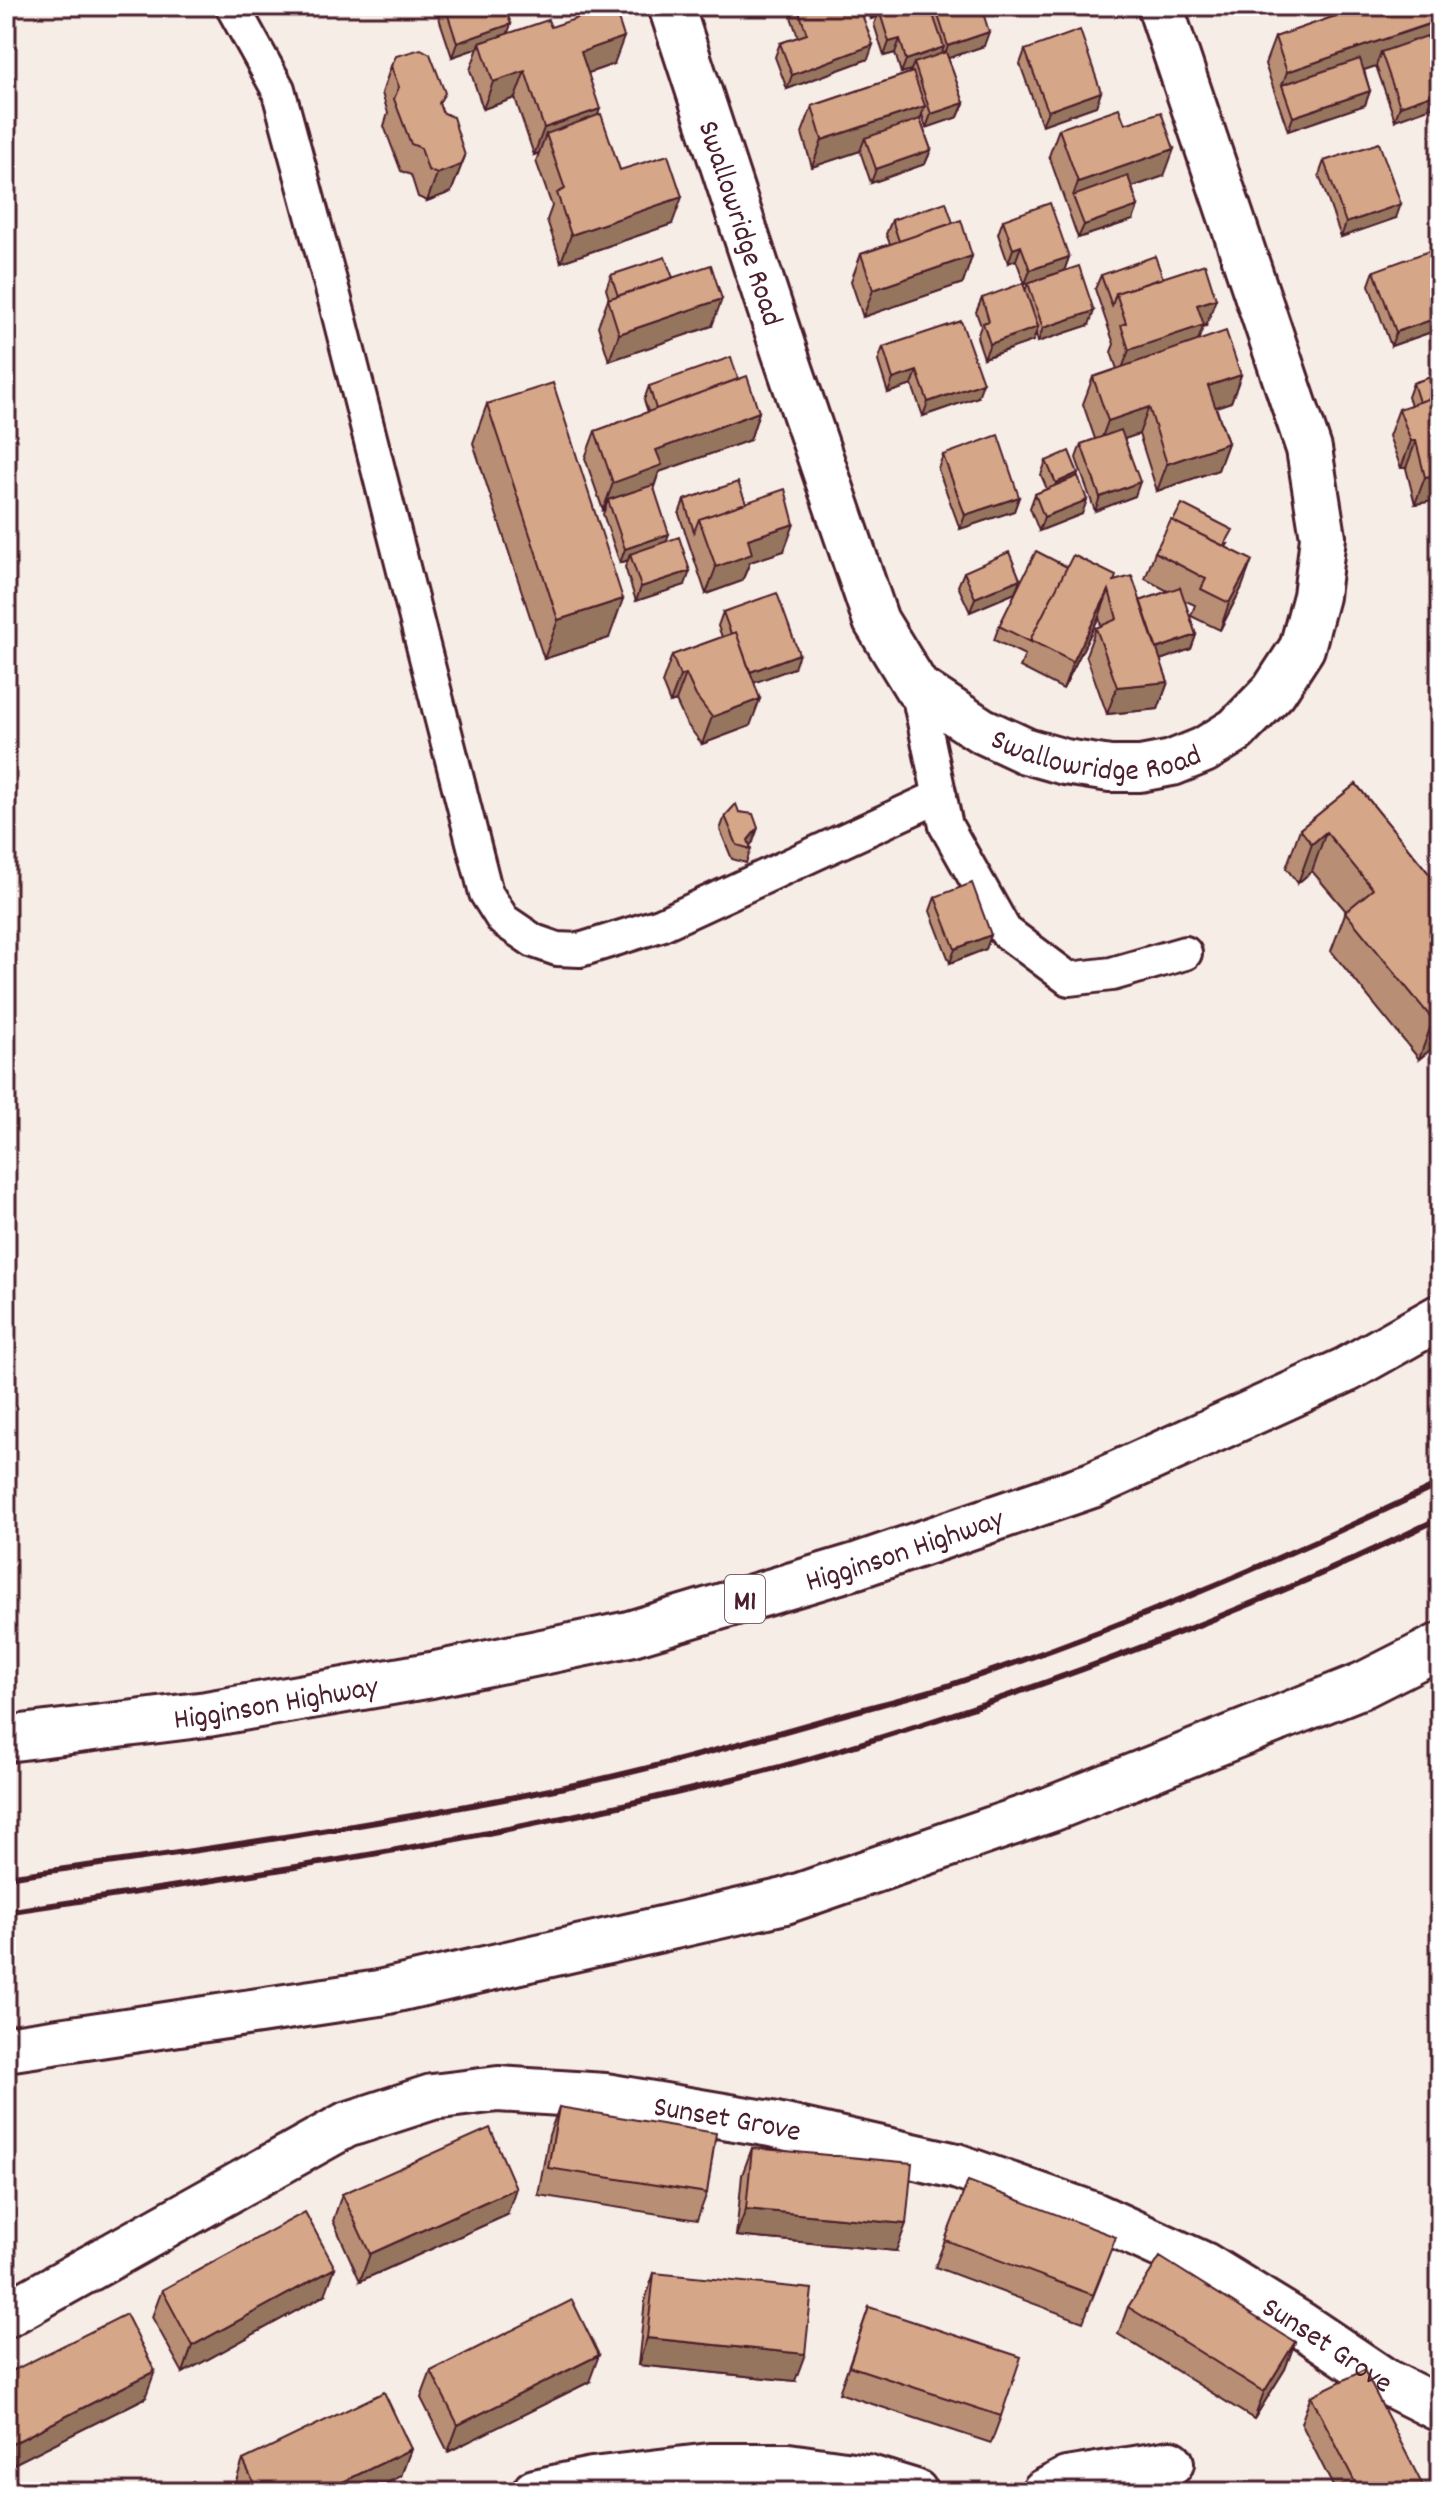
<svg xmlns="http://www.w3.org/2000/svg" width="1446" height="2498" font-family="Dekko,sans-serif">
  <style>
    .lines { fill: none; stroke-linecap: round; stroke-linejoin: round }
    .lane-casing { stroke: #4a1f2b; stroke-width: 38 }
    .street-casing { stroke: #4a1f2b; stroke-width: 50 }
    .highway-casing { stroke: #4a1f2b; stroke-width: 50 }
    .lane { stroke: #fff; stroke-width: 32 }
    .street { stroke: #fff; stroke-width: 44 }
    .highway { stroke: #fff; stroke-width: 44 }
    .rail { stroke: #4a1f2b; stroke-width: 6 }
    .wall { fill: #b88f75; stroke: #4a1f2b; stroke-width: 2 }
    .shaded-wall { fill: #96745f; stroke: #4a1f2b; stroke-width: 2 }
    .building { fill: #d6a688; stroke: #4a1f2b; stroke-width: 2 }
    .labels { text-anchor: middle; stroke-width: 6; stroke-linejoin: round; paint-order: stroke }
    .shield { fill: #fff; stroke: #80626b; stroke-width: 2 }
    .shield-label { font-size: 28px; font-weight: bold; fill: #4a1f2b }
    .street-label { font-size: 30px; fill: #4a1f2b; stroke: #fff }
  </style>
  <rect width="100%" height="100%" fill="#f7ede7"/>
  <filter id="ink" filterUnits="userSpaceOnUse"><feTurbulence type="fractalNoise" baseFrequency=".0125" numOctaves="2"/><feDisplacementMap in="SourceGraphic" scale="16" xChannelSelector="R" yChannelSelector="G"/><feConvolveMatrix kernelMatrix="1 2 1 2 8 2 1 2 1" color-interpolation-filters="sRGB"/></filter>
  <g filter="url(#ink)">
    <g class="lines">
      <g class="lane-casing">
        <path id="lane" d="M232,6L278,89L333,292L486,893L503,920L534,941L557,949L580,950L660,925L940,796
          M917,688L946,826L1005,931L1069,979L1112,974L1185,953"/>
      </g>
      <g class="street-casing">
        <g id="street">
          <path id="s1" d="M671,6L784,351L876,621L917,688L981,730L1026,751L1065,762L1110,769H1140L1172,763L1204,750L1236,730L1274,691L1302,648L1316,596L1323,537L1309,449L1160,6"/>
          <path id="s2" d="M6,2315L346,2125L432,2097L498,2089L605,2096L771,2124L956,2166L1094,2215L1204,2265L1300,2324L1386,2382L1440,2409"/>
          <path d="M535,2492L592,2480L710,2466H788L866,2477L915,2492"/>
          <path d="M1044,2492L1067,2480L1171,2463"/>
        </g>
      </g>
      <g class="highway-casing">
        <g id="highway">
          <path id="s3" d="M6,1739L207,1714L431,1675L629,1634L856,1566L1092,1485L1346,1370L1440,1317"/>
          <path d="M6,2049L379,1993L785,1901L1051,1809L1363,1685L1440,1646"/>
        </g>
      </g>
      <use href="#lane" class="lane"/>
      <use href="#street" class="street"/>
      <use href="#highway" class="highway"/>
      <path class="rail" d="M6,1877C199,1851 393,1823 584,1783C670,1764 754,1740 838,1716C874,1706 911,1697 947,1686C1116,1631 1279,1560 1440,1484
        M6,1912C251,1875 496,1839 737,1778C830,1755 920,1726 1010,1695C1157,1644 1301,1587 1440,1518"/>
    </g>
    <path class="wall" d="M435,6H504L511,24L507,34L551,27L614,64L588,73L598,115L620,170L672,224L561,262L547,220L552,206L536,161L539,153L534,155L515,98L483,109L470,70L478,48L452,57Z
      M795,6H859L868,59L787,89L775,57L780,43L798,37L791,17Z
      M866,6H981L984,46L948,58L964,103L958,117L926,128L922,114L920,119L931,150L925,164L871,183L860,151L812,167L802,133L812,106L910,73L911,70L901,73L895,53L884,56L874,24L877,17L871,19Z
      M1355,6H1433L1438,21L1430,44L1395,120L1376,66L1364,70L1370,91L1365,105L1288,131L1265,64L1275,37L1353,10Z
      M1025,50L1101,92L1096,106L1042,125L1020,64Z
      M391,66L440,106L465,156L451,192L427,201L418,197L411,175L401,171L384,126L388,113L382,93Z
      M1125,124L1164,176L1132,187L1138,206L1133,220L1078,238L1049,156L1059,129Z
      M1324,161L1396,218L1341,237L1319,175Z
      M892,220L953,223L972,256L963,283L863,317L851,281L861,254L890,244L886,234Z
      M1003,220L1069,257L1064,271L1025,284L1016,260L1008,263L998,234Z
      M1374,271L1440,282V329L1391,346L1369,285Z
      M611,275L673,278L712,326L609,361L598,326L608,299H609L606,289Z
      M1101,275L1163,278L1206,326L1203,327L1198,341L1241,375L1231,402L1216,407L1228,443L1218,470L1157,491L1139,434L1124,439L1135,496L1095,511L1076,458L1081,444L1095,439L1083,404L1093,377L1117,369L1111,352L1114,344L1095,289Z
      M1028,283L1089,325L1038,342L1036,334L1033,341L984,358L977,337L981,326L976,312L982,298L1025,291Z
      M883,347L978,397L923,416L912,385L888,393L878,361Z
      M1440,374V500L1415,504L1406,468H1401L1389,436L1399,409L1411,405L1408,397L1413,383Z
      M738,379L759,412L750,440L659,472L654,487L667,541L685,585L636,601L625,567L628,560L620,563L603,514L605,509L603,510L585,458L595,431L648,412L644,400L649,386Z
      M487,404L609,638L544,659L473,443Z
      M943,455L1019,497L1014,511L960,529L938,469Z
      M1046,461L1076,477L1082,514L1039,531L1030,508L1035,494L1047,489L1041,475Z
      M684,500L746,503L784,551L750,562L742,581L706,594L679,514Z
      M1228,544L1226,547L1242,587L1220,630L1191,616L1195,605L1184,600L1196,635L1191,649L1160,660L1168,682L1158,709L1107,714L1086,655L1096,628L1101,626L1099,617L1063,689L1020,667L1025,655L994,640L999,626L1067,567L1115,581L1140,601L1168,591L1145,579L1155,552Z
      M964,572L1020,579L1015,593L970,612L958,586Z
      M723,612L794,668L754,682L750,726L702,744L686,723L676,701L670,703L662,683L672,655L722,637L718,626Z
      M1356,784L1440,887V1042L1419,1059L1331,951L1346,911L1312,871L1298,883L1286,868L1300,829Z
      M725,816L753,842L750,845L751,849L746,863L732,859L720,830Z
      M935,897L991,935L986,949L950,963L930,911Z
      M559,2107L707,2193L697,2220L538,2195L549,2135Z
      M752,2148L896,2251L736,2236L742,2175Z
      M342,2194L507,2215L360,2281L333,2221Z
      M945,2240L1106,2264L1083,2322L935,2267Z
      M654,2273L795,2381L638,2365L645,2300Z
      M162,2290L325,2295L183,2373L152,2317Z
      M869,2307L1001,2416L991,2443L839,2393Z
      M1128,2307L1295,2342L1285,2369L1254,2419L1118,2334Z
      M431,2371L589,2382L448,2452L421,2398Z
      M6,2374L145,2398L6,2468Z
      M1311,2396L1426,2492H1336L1301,2423Z
      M411,2449L401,2476L369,2492H236L234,2487L243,2460Z"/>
    <path class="shaded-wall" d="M515,6H527L513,11Z
      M875,6H909L879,10L877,17L871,19Z
      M1009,6H1028L1006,13Z
      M1438,21L1428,48L1381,52L1376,66L1286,96L1282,85L1287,72Z
      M511,24L506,38L480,43L478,48L452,57L457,43Z
      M989,32L984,46L943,60L948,46Z
      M624,37L614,64L571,79L581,52Z
      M900,39L895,53L884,56L889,42Z
      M873,45L868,59L787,89L792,75Z
      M944,47L939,61L914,63L911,70L901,73L906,60Z
      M525,71L515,98L483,109L493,82Z
      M1370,91L1365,105L1288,131L1293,117Z
      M1101,92L1096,106L1042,125L1048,111Z
      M1440,92V104L1395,120L1400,106Z
      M964,103L958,117L926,128L931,114Z
      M925,106L915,133L865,138L860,151L812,167L822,140Z
      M600,109L591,136L546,134L539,153L534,155L544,128Z
      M1174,149L1164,176L1077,206L1073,196L1078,182Z
      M931,150L925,164L871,183L876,169Z
      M465,156L451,192L427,201L437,174Z
      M682,197L672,224L561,262L571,235Z
      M1401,204L1396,218L1341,237L1346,223Z
      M1138,206L1133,220L1078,238L1084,225Z
      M1021,246L1016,260L1008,263L1013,249Z
      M972,256L963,283L863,317L873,290Z
      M1069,257L1064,271L1025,284L1030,270Z
      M722,299L712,326L609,361L619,334Z
      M1216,299L1206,326L1203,327L1194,352L1119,377L1129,350L1197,305Z
      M1094,311L1089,325L1038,342L1043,328Z
      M1440,317V329L1391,346L1396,332Z
      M1038,327L1033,341L984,358L990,344Z
      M917,371L912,385L888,393L893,379Z
      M1241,375L1231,402L1198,413L1208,386Z
      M983,383L978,397L923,416L928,402Z
      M1149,407L1139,434L1098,448L1108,421Z
      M759,412L750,440L659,472L652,492L608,500L605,509L603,510L613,483L656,450Z
      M1411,441H1416L1406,468H1401Z
      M1228,443L1218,470L1157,491L1167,464Z
      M1078,473L1073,487L1051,497L1056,483Z
      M1440,474V500L1415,504L1425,477Z
      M1140,482L1135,496L1095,511L1100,497Z
      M1019,497L1014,511L960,529L965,515Z
      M1087,500L1082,514L1039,531L1044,517Z
      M794,524L784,551L750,562L742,581L706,594L716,567L748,539Z
      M669,534L664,548L630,554L628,560L620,563L625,549Z
      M1252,560L1242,587L1220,630L1229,603Z
      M690,571L685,585L636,601L641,587Z
      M1020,579L1015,593L970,612L975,598Z
      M1109,590L1099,617L1063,689L1073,662Z
      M623,599L609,638L544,659L558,620Z
      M1196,635L1191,649L1143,666L1148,652Z
      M799,654L794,668L740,688L745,674Z
      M686,674L676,701L670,703L680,676Z
      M1168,682L1158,709L1107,714L1117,687Z
      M760,699L750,726L702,744L712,717Z
      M758,828L753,842L748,848V840Z
      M1326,832L1312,871L1298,883L1312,844Z
      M991,935L986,949L950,963L955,949Z
      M1440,1014V1042L1419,1059L1433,1020Z
      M516,2188L507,2215L360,2281L370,2254Z
      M746,2209L906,2224L896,2251L736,2236Z
      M335,2268L325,2295L183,2373L192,2346Z
      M647,2338L805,2354L795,2381L638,2365Z
      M1295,2342L1285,2369L1254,2419L1264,2392Z
      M599,2355L589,2382L448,2452L458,2425Z
      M155,2371L145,2398L6,2468V2459L12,2444Z
      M411,2449L401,2476L369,2492H322Z"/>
    <path class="building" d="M445,6H504L511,24L457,43Z
      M614,6L624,37L581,52L600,109L544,128L525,71L493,82L480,43L548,20L551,27Z
      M797,6H859L873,45L792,75L780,43L807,34Z
      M893,6H930L944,47L906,60L900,39L889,42L879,10Z
      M935,6H981L989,32L948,46Z
      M1364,6H1433L1438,21L1287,72L1275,37Z
      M1080,30L1101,92L1048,111L1025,50Z
      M1427,36L1438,67L1440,66V92L1400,106L1381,52Z
      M421,49L430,54L445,93L439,103L442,112L453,117L465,156L461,165L437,174L428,170L421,148L411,144L394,99L399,87L391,66L396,56Z
      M946,52L964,103L931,114L914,63Z
      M1360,59L1370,91L1293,117L1282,85Z
      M913,72L925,106L822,140L812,106Z
      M1119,108L1125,124L1161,112L1174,149L1078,182L1059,129Z
      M601,114L620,170L668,155L682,197L571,235L557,193L565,189L546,134Z
      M920,119L931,150L876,169L865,138Z
      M1379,143L1401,204L1346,223L1324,161Z
      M1128,176L1138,206L1084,225L1073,196Z
      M946,202L953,223L899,241L892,220Z
      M1050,203L1069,257L1030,270L1021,246L1013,249L1003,220Z
      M961,220L972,256L873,290L861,254Z
      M1429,251L1440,284V317L1396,332L1374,271Z
      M1155,256L1163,278L1116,293L1112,306L1101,275Z
      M665,257L673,278L618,296L611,275Z
      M1205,264L1216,299L1197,305L1204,325L1129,350L1121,325L1126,323L1116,293Z
      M711,265L722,299L619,334L608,299Z
      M1079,266L1094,311L1043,328L1028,283Z
      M1023,283L1038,327L990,344L983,323L989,321L982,298Z
      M961,321L983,383L928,402L917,371L893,379L883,347Z
      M1226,331L1241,375L1208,386L1228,443L1167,464L1149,407L1108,421L1093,377Z
      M731,357L738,379L656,409L649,386Z
      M1440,374V395L1419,402L1413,383Z
      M747,376L759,412L656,450L662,465L613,483L595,431Z
      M553,383L623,599L558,620L487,404Z
      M1440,395V474L1425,477L1416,441H1411L1399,409Z
      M1121,430L1140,482L1100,497L1081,444Z
      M998,435L1019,497L965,515L943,455Z
      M1069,451L1078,473L1056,483L1046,461Z
      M1078,476L1087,500L1044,517L1035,494Z
      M738,482L746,503L699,519L694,532L684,500Z
      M653,485L669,534L625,549L608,500Z
      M785,489L794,524L748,539L752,554L716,567L699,519Z
      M1182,504L1233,530L1224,546L1173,521Z
      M1171,520L1252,560L1229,603L1201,589L1206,579L1155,552Z
      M679,537L690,571L641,587L630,554Z
      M1036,551L1067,567L1030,640L1031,642L999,626Z
      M1009,552L1020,579L975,598L964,572Z
      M1073,555L1116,576L1114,581L1132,576L1168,682L1117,687L1096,628L1117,619L1109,590L1073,662L1030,640Z
      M1180,587L1196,635L1156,649L1140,601Z
      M777,593L799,654L750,672L736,632L731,634L723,612Z
      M736,632L760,699L712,717L696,696L686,674L680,676L672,655Z
      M1356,784L1440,887V1014L1433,1020L1345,912L1373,889L1326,832L1312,844L1300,829Z
      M736,804L739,812L753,814L758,828L748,840L751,849L737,845L725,816Z
      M972,883L991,935L955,949L935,897Z
      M559,2107L716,2133L707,2193L548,2168Z
      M490,2128L516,2188L370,2254L342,2194Z
      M752,2148L912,2163L906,2224L746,2209Z
      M968,2181L1116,2237L1093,2295L945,2240Z
      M305,2212L335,2268L192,2346L162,2290Z
      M1160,2257L1295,2342L1264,2392L1128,2307Z
      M654,2273L812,2289L805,2354L647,2338Z
      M572,2300L599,2355L458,2425L431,2371Z
      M869,2307L1021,2357L1001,2416L849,2366Z
      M126,2314L155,2371L12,2444L6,2433V2374Z
      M1364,2370L1426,2492H1360L1311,2396Z
      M384,2392L411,2449L322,2492H258L243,2460Z
      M193,2481L201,2492H177Z
      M1286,2487L1288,2492H1271Z"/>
  </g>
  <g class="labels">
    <rect class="shield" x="725" y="1575" width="40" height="48" rx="6"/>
    <g class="shield-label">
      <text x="745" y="1609">M1</text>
    </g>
    <g class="street-label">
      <text dy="10" stroke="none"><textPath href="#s1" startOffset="228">Swallowridge Road</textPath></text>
      <text dy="10" stroke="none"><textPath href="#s1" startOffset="924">Swallowridge Road</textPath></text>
      <text dy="10" stroke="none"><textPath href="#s3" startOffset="920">Higginson Highway</textPath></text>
      <text dy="10" stroke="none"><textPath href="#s3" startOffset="272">Higginson Highway</textPath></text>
      <text dy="10" stroke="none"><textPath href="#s2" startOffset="778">Sunset Grove</textPath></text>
      <text dy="10" stroke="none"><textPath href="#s2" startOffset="1426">Sunset Grove</textPath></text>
    </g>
  </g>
  <rect width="1446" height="2498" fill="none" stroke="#fff" stroke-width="32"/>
  <rect x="16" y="16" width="1414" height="2466" fill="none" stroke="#4a1f2b" stroke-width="3" filter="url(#ink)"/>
</svg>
